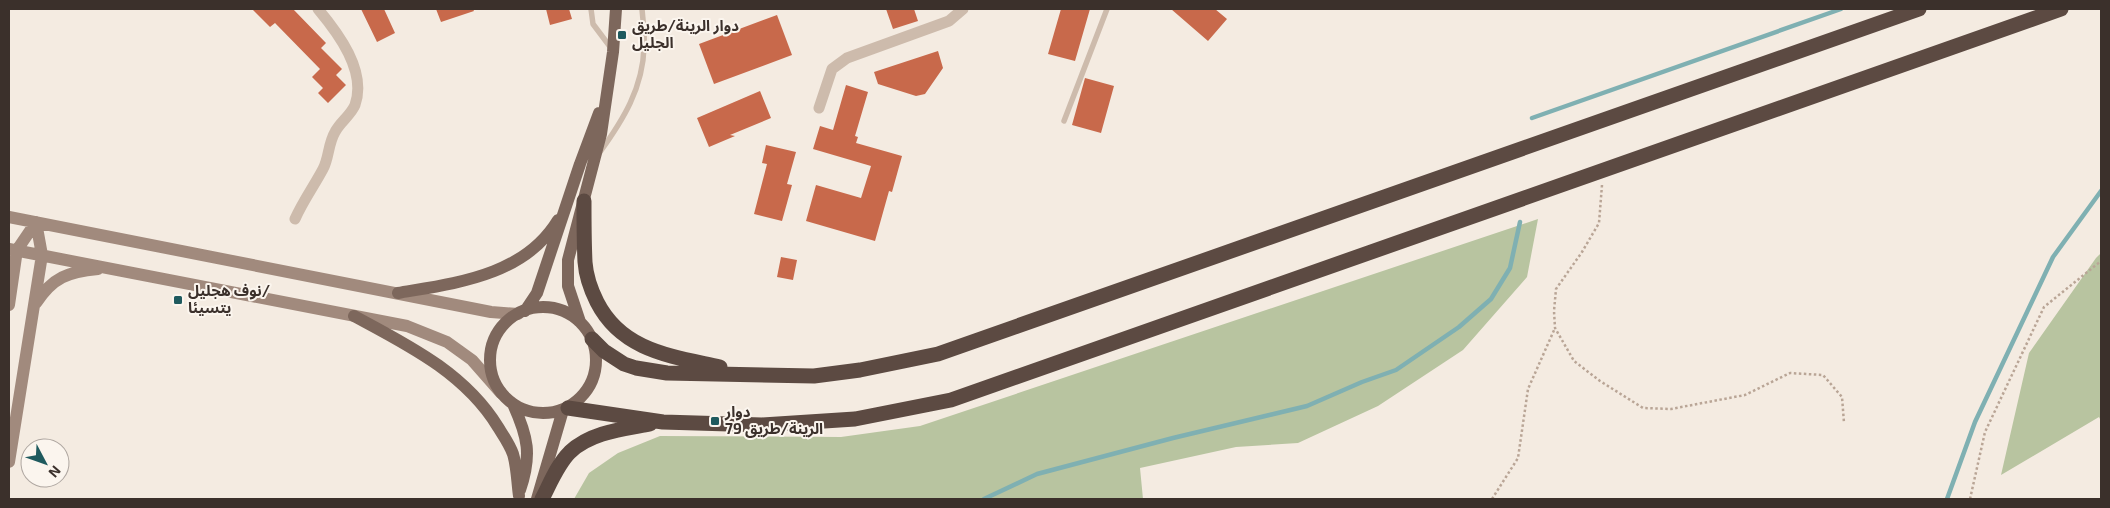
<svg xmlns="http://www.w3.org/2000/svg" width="2110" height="508" font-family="'Exo 2','Noto Sans Arabic',sans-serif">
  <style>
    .green { fill: #b8c4a0 }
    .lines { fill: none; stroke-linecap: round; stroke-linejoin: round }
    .stream { stroke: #7fb0b2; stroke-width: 4.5 }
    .building { fill: #c8694b }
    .path { stroke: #b9a596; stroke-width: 2.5; stroke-dasharray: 2.5 2.5; stroke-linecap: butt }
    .lane { stroke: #cdbbac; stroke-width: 5.5 }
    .street { stroke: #cdbbac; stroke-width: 11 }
    .secondary { stroke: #a18a7d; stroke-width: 12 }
    .primary { stroke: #7d675c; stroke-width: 12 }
    .highway { stroke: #5c4a42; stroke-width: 15 }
    .poi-dot { fill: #1f5a5e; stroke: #fbf5ee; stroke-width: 2 }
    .labels { text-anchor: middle; stroke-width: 4; stroke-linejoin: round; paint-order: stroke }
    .poi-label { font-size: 15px; font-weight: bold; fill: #3b302b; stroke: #fbf5ee; text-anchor: start }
  </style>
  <rect width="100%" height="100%" fill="#f4ebe1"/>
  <path class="green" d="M1538,219L1527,277L1463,350L1378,406L1298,443L1236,447L1140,468L1143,499H574L589,473L618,453L660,436L841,437L920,426Z
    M2101,253V421L2099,417L2001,475L2029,353L2096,258Z"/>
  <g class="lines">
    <path class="stream" d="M1532,118L1841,9
      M984,499L1037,474L1173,438L1307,406L1362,382L1396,370L1459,327L1491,299L1510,268L1520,222
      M1947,499L1975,422L2053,257L2101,191"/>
  </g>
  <path class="building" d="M252,9H293L326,43L321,48L342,69L336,75L346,85L328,103L318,93L323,88L312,77L320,69L275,23L270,27Z
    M361,9H384L395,33L377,42Z
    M436,9H473L474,11L441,22Z
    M546,9H569L572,19L550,25Z
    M886,9H914L918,21L893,29Z
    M1061,9H1090L1075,61L1048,54Z
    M1171,9H1215L1227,19L1208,41Z
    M777,15L792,55L714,84L699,44Z
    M938,51L943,68L925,94L916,96L878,84L874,72Z
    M1085,78L1114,86L1101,133L1072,125Z
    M846,85L868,92L855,136L858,137L856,143L902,156L892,192L889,191L875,241L806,221L816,185L861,198L871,166L813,149L820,126L833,130Z
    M760,91L771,118L730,135L735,136L709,147L697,118Z
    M766,145L796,152L787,184L792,185L782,221L754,214L767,164L762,163Z
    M781,257L797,260L793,280L777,277Z"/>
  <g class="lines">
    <path class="path" d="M1602,185L1599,223L1582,252L1556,289L1554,311L1555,328L1574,361L1600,381L1643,408L1671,409L1745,395L1790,373L1823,375L1842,397L1844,423
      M1492,499L1518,458L1528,389L1555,328
      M1970,499L1985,432L2044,307L2101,261"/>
    <path class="lane" d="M591,9L593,24L611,48
      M1064,121L1107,9
      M600,152C623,120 643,88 644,47C645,35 643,21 642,9"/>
    <path class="street" d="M819,108L832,69L847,58L949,21L963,9
      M295,219C303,201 314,186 323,169C329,158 328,144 335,132C340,122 351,115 355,105C367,71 338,33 318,9"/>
    <path class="secondary" d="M9,217L491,312L518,314
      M9,249L407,326L447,342L472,360L501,393
      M36,303C53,277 68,272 98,269
      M9,305L17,250L36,222
      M9,462L42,255L36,222"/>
    <path class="primary" d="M398,293C456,283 524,276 558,220
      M490 360a53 53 0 1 1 106 0a53 53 0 1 1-106 0Z
      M525,311L537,293L580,164L599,113
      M354,316C408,345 465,373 498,427C503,435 510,445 513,454C517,467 517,482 519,496
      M580,322L568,286V260L601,134L613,52L616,9
      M513,404C528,437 532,455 520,490
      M537,499L563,410"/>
    <path class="highway" d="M584,201C584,221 584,242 585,262C586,276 591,290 597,302C622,351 671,356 720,367
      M592,339L604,351L624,364L636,368L667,373L814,376L860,370L938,354L1919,9
      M568,408L663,422L762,425L855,419L951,400L2061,9
      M542,499C550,484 557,465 570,452C591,432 624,429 650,424"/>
  </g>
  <g class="poi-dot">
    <rect x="617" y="30" width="10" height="10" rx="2.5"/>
    <rect x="173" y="295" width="10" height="10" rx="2.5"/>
    <rect x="710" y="416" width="10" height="10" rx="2.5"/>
  </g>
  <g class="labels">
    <g class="poi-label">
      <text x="632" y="31">دوار الرينة/طريق<tspan x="632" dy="17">الجليل</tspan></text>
      <text x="188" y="296">نوف هجليل/<tspan x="188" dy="17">يتسيئا</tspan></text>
      <text x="725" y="417">دوار<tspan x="725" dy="17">الرينة/طريق 79</tspan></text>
    </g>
  </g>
  <rect width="2110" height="508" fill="none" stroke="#3b302b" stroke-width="20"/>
  <g transform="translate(45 463) rotate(131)"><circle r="24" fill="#fbf5ee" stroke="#aea6a0"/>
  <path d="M0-4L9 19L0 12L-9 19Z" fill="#1f5a5e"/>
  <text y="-8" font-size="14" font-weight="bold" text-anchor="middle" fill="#3b302b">N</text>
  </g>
</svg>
